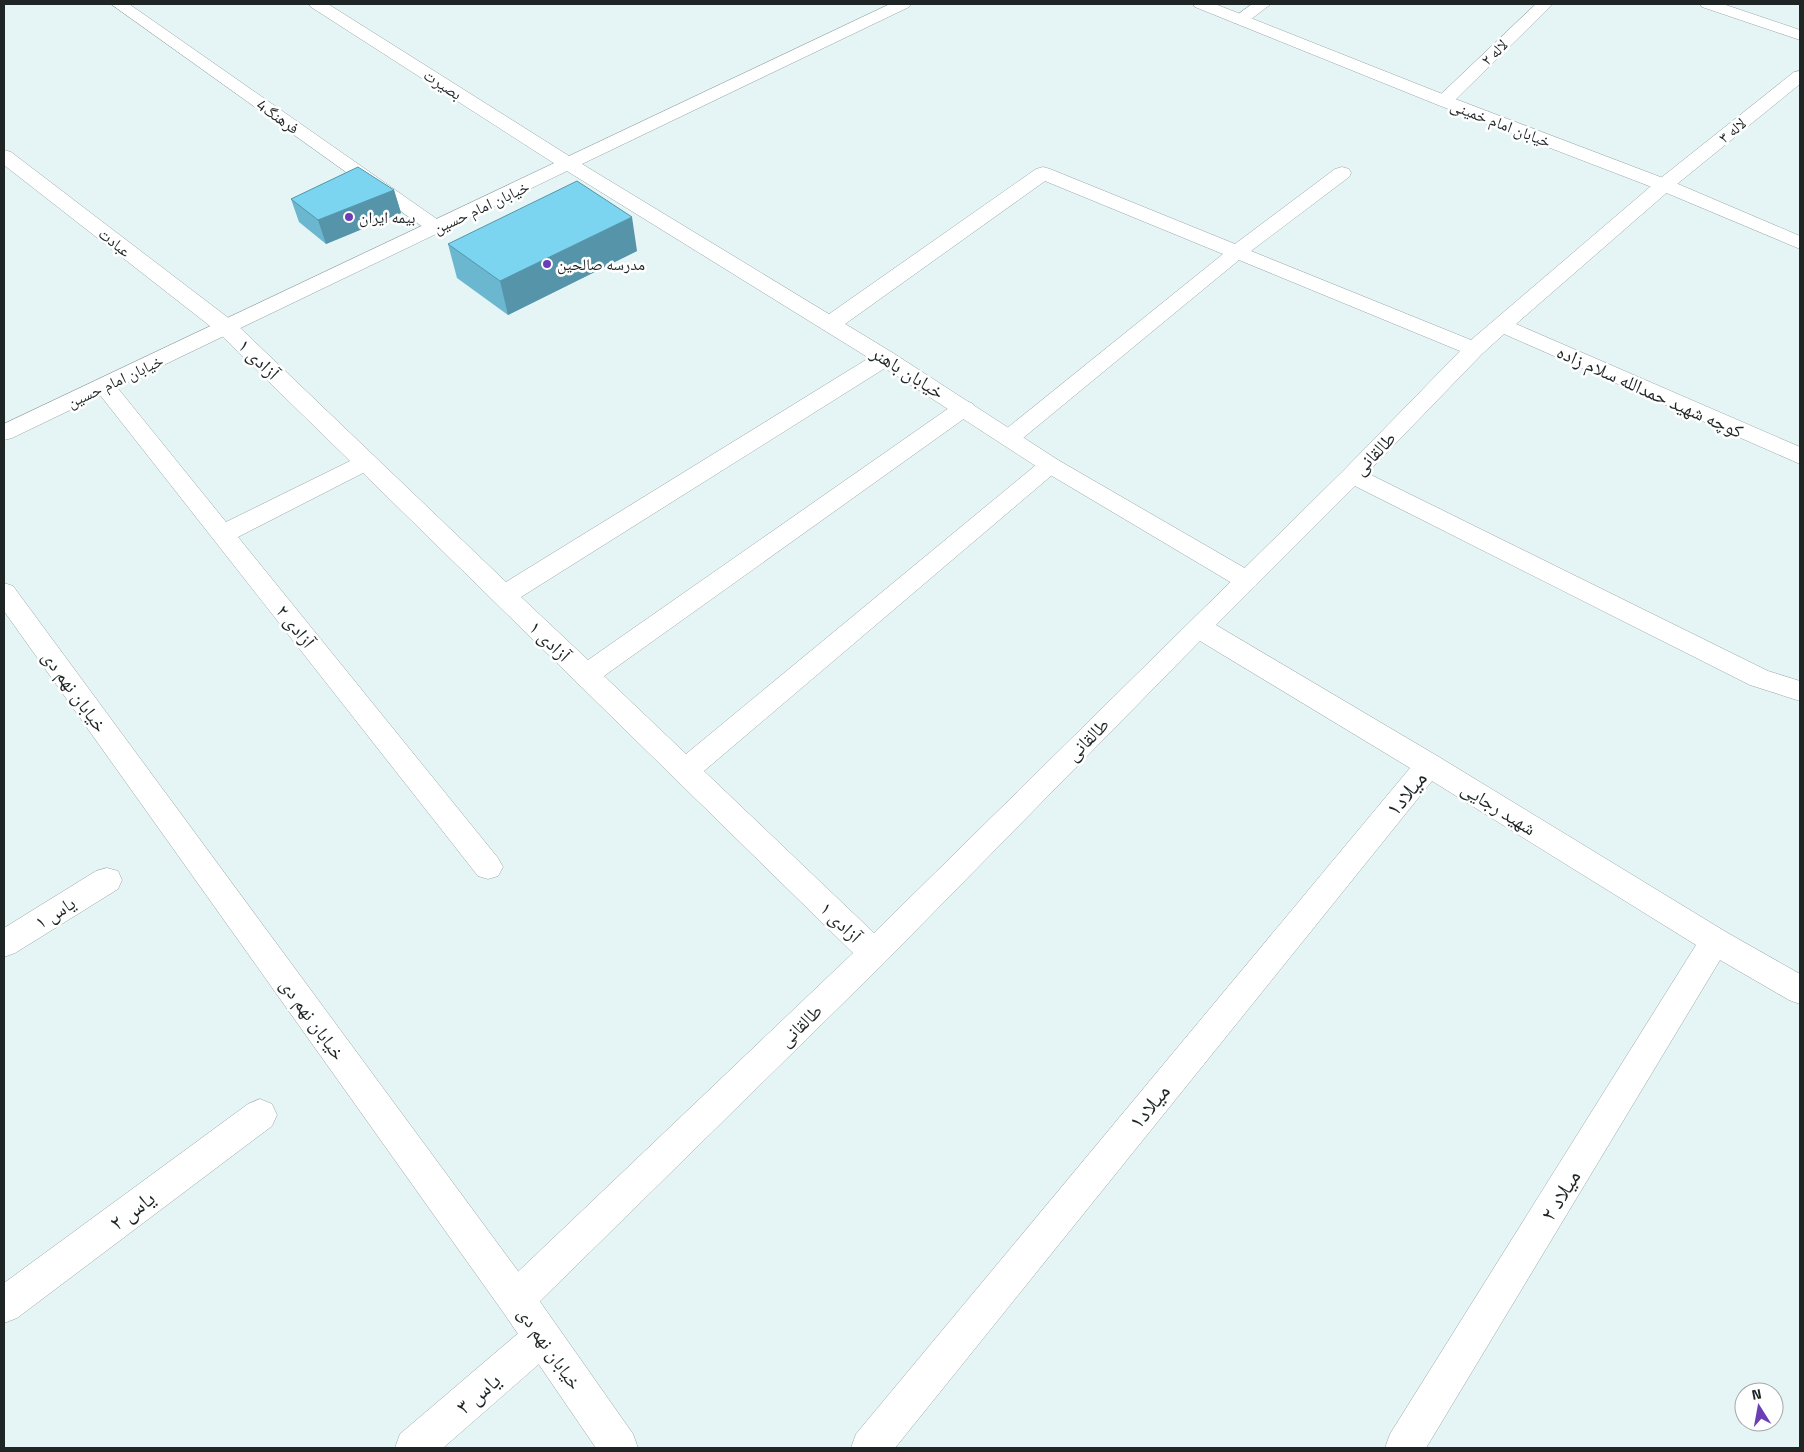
<svg xmlns="http://www.w3.org/2000/svg" width="1804" height="1452" font-family="'Titillium Web','Noto Naskh Arabic',sans-serif">
  <style>
    .lines { fill: none; stroke-linecap: round; stroke-linejoin: round }
    .minor-casing { stroke: #9aa7a8; stroke-width: 1 }
    .tertiary-casing { stroke: #9aa7a8; stroke-width: 1 }
    .secondary-casing { stroke: #9aa7a8; stroke-width: 1 }
    .minor { fill: #fff; fill-rule: evenodd }
    .tertiary { fill: #fff; fill-rule: evenodd }
    .secondary { fill: #fff; fill-rule: evenodd }
    .wall { fill: #6ab7cf }
    .shaded-wall { fill: #5695a9 }
    .building { fill: #7bd5f1; stroke: #5695a9 }
    .poi-dot { fill: #6b3eb6; stroke: #fff; stroke-width: 2 }
    .labels { text-anchor: middle; stroke-width: 5; stroke-linejoin: round; paint-order: stroke }
    .far-street-label { font-size: 16px; fill: #1f2525; stroke: #fff }
    .far-poi-label { font-size: 16px; fill: #1f2525; stroke: #fff; text-anchor: start }
    .street-label { font-size: 19px; fill: #1f2525; stroke: #fff }
    .near-street-label { font-size: 22px; fill: #1f2525; stroke: #fff }
  </style>
  <rect width="100%" height="100%" fill="#e5f4f4"/>
  <g class="lines">
    <g class="minor-casing">
      <path id="minor" d="M111,4H129L444,224L447,228L444,232L437,234L430,232Z
        M309,4H328L577,161L579,165L577,169L570,171L563,169L311,7Z
        M1252,4H1271L1246,23H1234L1232,19Z
        M1536,4H1553L1450,105L1444,106L1438,105L1435,101L1438,97Z
        M1700,4H1723L1800,30V40L1702,7Z
        M1800,71V84L1671,189L1516,324L1800,447V464L1504,334L1482,354L1367,473L1768,671L1800,681V701L1750,685L1355,486L1216,625L1439,757L1726,932L1800,974V1004L1789,1000L1720,960L1426,1448H1385L1390,1434L1696,945L1432,781L895,1448H851L856,1434L1410,768L1200,641L885,962L529,1312L516,1317L503,1312L498,1299L503,1286L853,953L363,473L238,537L498,858L503,867L498,876L488,879L478,876L93,386L96,381L104,379L112,381L226,522L350,461L219,333L4,165V150L11,152L235,323L506,582L877,353L885,351L893,353L896,358L893,363L521,597L588,660L956,403L964,401L972,403L975,408L972,413L604,676L686,754L1042,460L1050,457L1058,460L1062,465L1058,470L704,771L874,933L1344,470L1460,351L1239,260L1017,443L1009,445L1001,443L997,438L1001,433L1223,254L1045,181L838,329L830,330L822,329L819,324L822,319L1036,169L1043,167L1050,169L1235,244L1335,169L1342,167L1349,169L1351,173L1349,177L1251,251L1471,340L1657,181L1794,72Z
        M107,868L118,871L122,880L118,889L15,953L4,957V928L96,871Z
        M260,1099L272,1104L277,1115L272,1126L17,1318L4,1323V1283L248,1104Z
        M542,1319L555,1324L560,1337L555,1350L443,1448H395L400,1434L529,1324Z"/>
    </g>
    <g class="tertiary-casing">
      <path id="tertiary" d="M890,4H911L909,7L582,164L893,353L1058,460L1255,574L1259,580L1255,586L1246,589L1237,586L1042,470L877,363L567,171L12,438L4,440V424Z
        M4,583L13,586L529,1286L633,1434L638,1448H596L503,1312L4,611Z"/>
    </g>
    <g class="secondary-casing">
      <path id="secondary" d="M1193,4H1215L1450,97L1671,181L1800,236V249L1657,189L1438,105L1195,7Z"/>
    </g>
    <use href="#minor" class="minor"/>
    <use href="#tertiary" class="tertiary"/>
    <use href="#secondary" class="secondary"/>
  </g>
  <path class="wall" d="M394,190L401,213L326,244L299,222L291,199Z
    M448,244L637,251L508,315L457,278Z"/>
  <path class="shaded-wall" d="M394,190L401,213L326,244L318,220Z
    M632,217L637,251L508,315L500,281Z"/>
  <path class="building" d="M358,167L394,190L318,220L291,199Z
    M577,181L632,217L500,281L448,244Z"/>
  <g class="poi-dot">
    <circle cx="349" cy="217" r="5"/>
    <circle cx="547" cy="264" r="5"/>
  </g>
  <g class="labels">
    <g class="far-street-label">
      <text transform="translate(1494 52) rotate(-44)" y="6">لاله ۲</text>
      <text transform="translate(443 84) rotate(33)" y="6">بصیرت</text>
      <text transform="translate(278 116) rotate(35)" y="6">فرهنگ4</text>
      <text transform="translate(1501 123) rotate(21)" y="6">خیابان امام خمینی</text>
      <text transform="translate(1732 130) rotate(-39)" y="6">لاله ۳</text>
      <text transform="translate(481 207) rotate(-25)" y="6">خیابان امام حسین</text>
      <text transform="translate(115 242) rotate(38)" y="6">عبادت</text>
      <text transform="translate(115 381) rotate(-25)" y="6">خیابان امام حسین</text>
    </g>
    <g class="far-poi-label">
      <text x="359" y="223">بیمه ایران</text>
      <text x="557" y="270">مدرسه صالحین</text>
    </g>
    <g class="street-label">
      <text transform="translate(259 359) rotate(44)" y="7">آزادی ۱</text>
      <text transform="translate(908 372) rotate(32)" y="7">خیابان باهنر</text>
      <text transform="translate(1650 391) rotate(24)" y="7">کوچه شهید حمدالله سلام زاده</text>
      <text transform="translate(1374 453) rotate(-46)" y="7">طالقانی</text>
      <text transform="translate(296 626) rotate(51)" y="7">آزادی ۲</text>
      <text transform="translate(550 641) rotate(44)" y="7">آزادی ۱</text>
      <text transform="translate(75 691) rotate(54)" y="7">خیابان نهم دی</text>
      <text transform="translate(1087 739) rotate(-45)" y="7">طالقانی</text>
      <text transform="translate(1499 808) rotate(32)" y="7">شهید رجایی</text>
      <text transform="translate(55 912) rotate(-32)" y="7">یاس ۱</text>
      <text transform="translate(841 922) rotate(44)" y="7">آزادی ۱</text>
      <text transform="translate(313 1019) rotate(54)" y="7">خیابان نهم دی</text>
      <text transform="translate(800 1025) rotate(-44)" y="7">طالقانی</text>
      <text transform="translate(550 1348) rotate(55)" y="7">خیابان نهم دی</text>
    </g>
    <g class="near-street-label">
      <text transform="translate(1406 793) rotate(-51)" y="8">میلاد۱</text>
      <text transform="translate(1149 1106) rotate(-51)" y="8">میلاد۱</text>
      <text transform="translate(1560 1195) rotate(-58)" y="8">میلاد ۲</text>
      <text transform="translate(132 1210) rotate(-37)" y="8">یاس ۲</text>
      <text transform="translate(478 1393) rotate(-41)" y="8">یاس ۳</text>
    </g>
  </g>
  <rect width="1804" height="1452" fill="none" stroke="#1f2525" stroke-width="10"/>
  <g transform="translate(1759 1407) rotate(349)"><circle r="24" fill="#ffffff" stroke="#a5a8a8"/>
  <path d="M0-4L9 19L0 12L-9 19Z" fill="#6b3eb6"/>
  <text y="-8" font-size="14" font-weight="bold" text-anchor="middle" fill="#1f2525">N</text>
  </g>
</svg>
